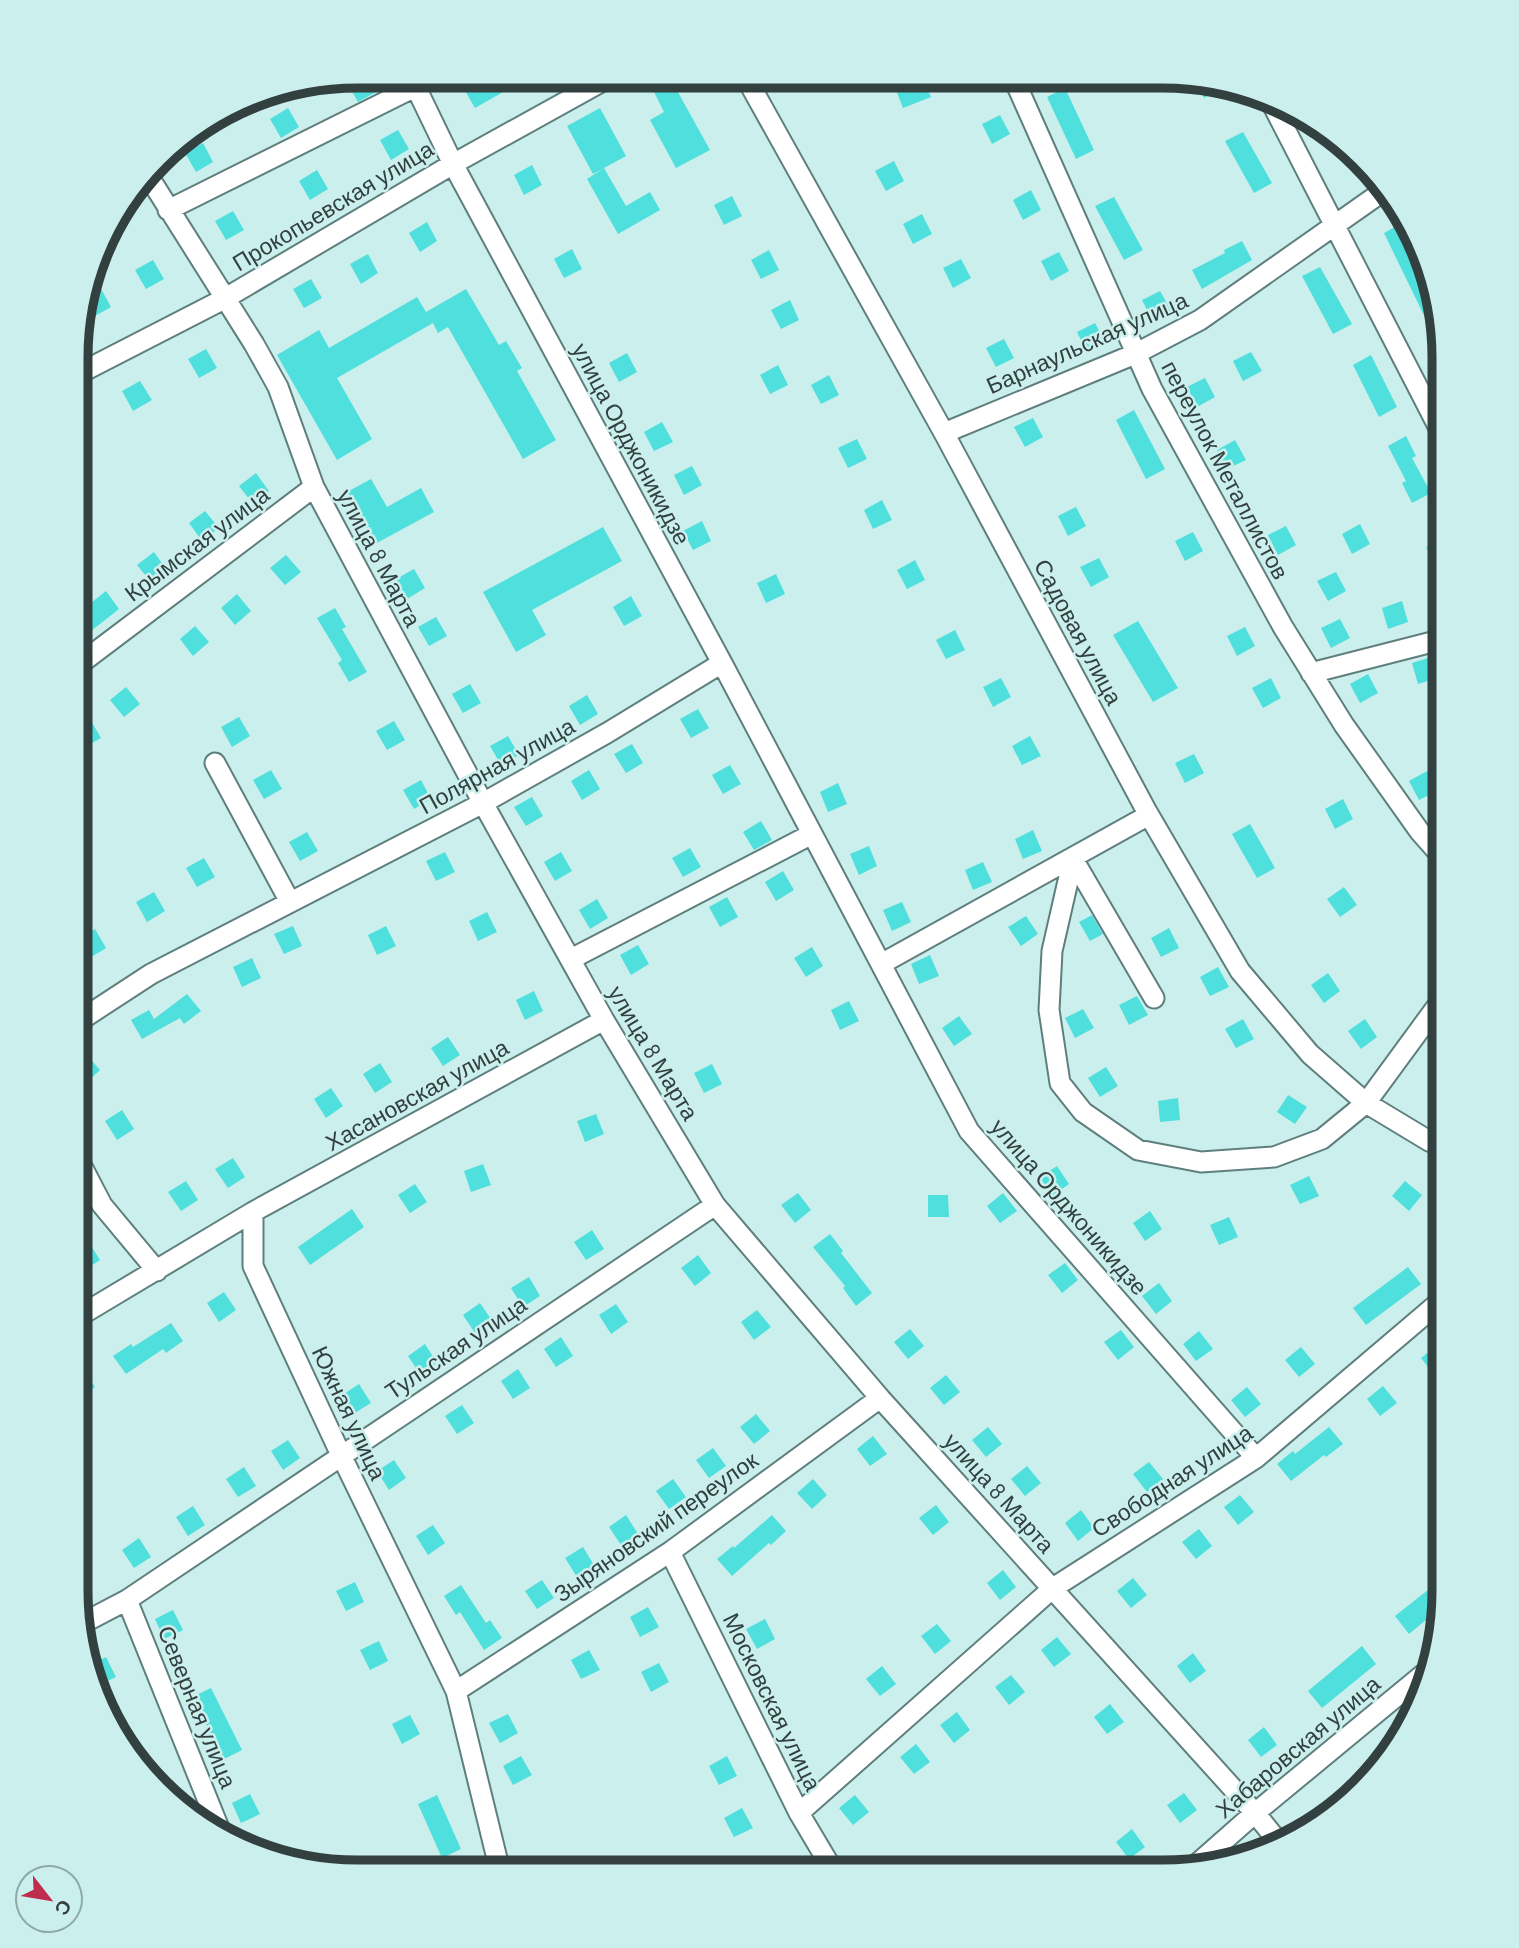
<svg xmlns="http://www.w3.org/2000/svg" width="1519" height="1948" font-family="Barlow,sans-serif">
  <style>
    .building { fill: #4fdfdc }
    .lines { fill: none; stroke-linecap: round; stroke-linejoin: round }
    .minor-casing { stroke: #5e7f7e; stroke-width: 23 }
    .minor { stroke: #fff; stroke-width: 19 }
    .labels { text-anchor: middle; stroke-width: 5; stroke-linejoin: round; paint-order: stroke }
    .street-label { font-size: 23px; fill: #324040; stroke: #cbefed }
    .rim { fill: none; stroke: #324040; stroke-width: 9 }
  </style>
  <rect width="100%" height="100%" fill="#cbefed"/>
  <path class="building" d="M362,75H366L376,92L358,102L347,83Z
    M487,76H531L475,108L464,89Z
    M646,76H669L710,150L676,168L650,120L664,112Z
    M891,77H922L931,97L903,108Z
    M1194,78H1200L1228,85L1204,98Z
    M1065,88L1094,150L1076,159L1047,97Z
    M288,108L299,127L281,138L270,119Z
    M600,108L626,156L593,174L567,126Z
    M1000,115L1010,134L992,144L982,124Z
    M398,130L409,149L391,160L380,140Z
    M1243,132L1272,183L1254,193L1225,141Z
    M203,143L213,162L196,172L185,153Z
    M894,161L904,181L886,191L875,171Z
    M532,165L542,185L524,195L514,175Z
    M604,168L626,206L650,192L660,210L618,234L587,179Z
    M317,170L328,189L310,200L299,181Z
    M1031,190L1041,210L1023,220L1013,200Z
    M732,196L742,216L724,225L714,205Z
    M1114,197L1143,250L1124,260L1095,206Z
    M233,211L244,230L226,240L215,221Z
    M922,214L932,234L913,244L903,224Z
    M427,222L437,241L420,252L409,233Z
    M1402,223L1423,270L1438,330L1432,332L1384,233Z
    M1242,241L1252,260L1202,289L1192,270L1225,253L1224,250Z
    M572,249L582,269L564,278L554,259Z
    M769,250L779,270L761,279L751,260Z
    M1059,252L1069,271L1051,281L1041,261Z
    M368,254L378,273L361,284L350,264Z
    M961,259L971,278L953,288L943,268Z
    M153,260L164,279L146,289L135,270Z
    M1320,267L1352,324L1333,334L1302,276Z
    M311,279L322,298L304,308L293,289Z
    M100,287L111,307L93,317L84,301L86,296Z
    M466,289L499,345L506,341L522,368L517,371L556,440L523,459L448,327L438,333L433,323L337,378L372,439L337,460L277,355L319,330L329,348L417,297L426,312Z
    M1160,291L1171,310L1152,320L1142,300Z
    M790,300L799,320L781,329L771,310Z
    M1095,323L1105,342L1087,352L1077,332Z
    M1004,339L1014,358L996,367L986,348Z
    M206,349L217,368L199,378L188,359Z
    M1251,352L1262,371L1243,381L1233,361Z
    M627,353L637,372L619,382L609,363Z
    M1371,355L1397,407L1379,417L1353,365Z
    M778,365L788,385L770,394L760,375Z
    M829,375L839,395L821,404L811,385Z
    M1205,378L1215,397L1197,407L1187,387Z
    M140,381L152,400L133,411L122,391Z
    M1134,410L1165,469L1146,479L1116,420Z
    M1033,418L1043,437L1025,447L1014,427Z
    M662,422L673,442L654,451L644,432Z
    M1406,436L1416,456L1412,458L1431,493L1412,503L1402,483L1406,481L1388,446Z
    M857,439L867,459L848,468L838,448Z
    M1235,440L1246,460L1227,469L1217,450Z
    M692,466L702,485L684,495L674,475Z
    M256,473L269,491L253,504L239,486Z
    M371,479L387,507L421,488L434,512L375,544L347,492Z
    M882,500L892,520L873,529L864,510Z
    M1076,507L1086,526L1068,536L1058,516Z
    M205,511L219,528L202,541L189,523Z
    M702,521L711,541L693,550L683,531Z
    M1360,524L1370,544L1352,554L1342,534Z
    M1286,526L1296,545L1278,555L1268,535Z
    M603,527L622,561L532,610L546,635L516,652L483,592Z
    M1193,532L1203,551L1185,561L1175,541Z
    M1444,538V582L1426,547Z
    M154,552L167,570L151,582L137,565Z
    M286,555L301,572L285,585L270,568Z
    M1099,558L1109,577L1091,587L1080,567Z
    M915,560L925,580L907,589L897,570Z
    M414,569L425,588L407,599L396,579Z
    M1336,572L1346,591L1328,601L1317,581Z
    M776,574L785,594L766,603L757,583Z
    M106,591L119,609L77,642V614Z
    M237,594L251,611L235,625L221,608Z
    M631,596L642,616L624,626L613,607Z
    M1402,601L1408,622L1388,629L1382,608Z
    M335,608L346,627L342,629L367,672L349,682L338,663L342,660L317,618Z
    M436,617L447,636L429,646L418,627Z
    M1340,619L1350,638L1331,648L1321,628Z
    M1138,621L1178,688L1153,702L1113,635Z
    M195,626L209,642L193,656L180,639Z
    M1245,627L1255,646L1237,656L1227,636Z
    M955,630L965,650L946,659L936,640Z
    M1431,657L1438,678L1418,684L1412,663Z
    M1368,674L1378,693L1360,703L1350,684Z
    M1001,678L1011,697L993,707L983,687Z
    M1271,678L1281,698L1263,708L1252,688Z
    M470,684L481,703L463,713L452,694Z
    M126,687L140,704L124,717L110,700Z
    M587,695L598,714L580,725L569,706Z
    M698,709L709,728L691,738L680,719Z
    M239,717L250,736L232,747L221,727Z
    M90,719L101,738L83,748L77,738V726Z
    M394,721L405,740L387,750L376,731Z
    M508,736L519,755L501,765L490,746Z
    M1030,736L1041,756L1022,765L1012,746Z
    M632,744L643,763L626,773L614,754Z
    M1194,754L1204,773L1185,783L1175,763Z
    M730,765L741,784L723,794L712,775Z
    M271,770L282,789L264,799L253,780Z
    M589,770L600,789L582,800L571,781Z
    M1427,771L1437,791L1419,800L1409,781Z
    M421,780L431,799L414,809L403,790Z
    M838,783L847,804L828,812L820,792Z
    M532,797L543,816L526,826L514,807Z
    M1343,799L1353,819L1335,829L1325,809Z
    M761,821L772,840L754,850L743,832Z
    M1250,824L1275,868L1257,878L1232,834Z
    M1033,830L1042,851L1023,859L1015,839Z
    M307,832L318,851L300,861L289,842Z
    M869,846L877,866L859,875L850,854Z
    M690,848L701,867L683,877L672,858Z
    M445,852L455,872L436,881L426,861Z
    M561,852L572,871L555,881L544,862Z
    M204,858L215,877L197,887L186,868Z
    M983,862L992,882L973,890L965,870Z
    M783,871L794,890L776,901L765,882Z
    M1344,887L1357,905L1340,917L1327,899Z
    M154,892L165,911L147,922L136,902Z
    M727,897L738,917L720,927L709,907Z
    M597,899L608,918L590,929L579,910Z
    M902,902L911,922L892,931L883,910Z
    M487,912L497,932L478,941L469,921Z
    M1092,915L1103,934L1090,941L1079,922Z
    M1026,916L1038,934L1021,946L1008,927Z
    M293,926L302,946L284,954L274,934Z
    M386,926L396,946L377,955L368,935Z
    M1169,928L1179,948L1161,957L1151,938Z
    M95,929L106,948L88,959L77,939Z
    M638,945L649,964L631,975L620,955Z
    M812,947L823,966L806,977L794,958Z
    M930,955L939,976L919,984L911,964Z
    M252,958L261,978L242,987L233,967Z
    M1218,967L1229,987L1210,996L1200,977Z
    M1328,973L1340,991L1324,1003L1311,985Z
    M534,991L543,1011L525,1020L516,1000Z
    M187,994L201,1011L184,1024L180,1018L142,1039L131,1020L149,1010L154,1019Z
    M1137,996L1148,1015L1129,1025L1119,1005Z
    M849,1001L859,1021L840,1030L831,1010Z
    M1083,1009L1094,1028L1075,1038L1065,1018Z
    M959,1016L972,1034L954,1046L942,1028Z
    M1243,1019L1254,1039L1236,1048L1225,1029Z
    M1365,1019L1377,1037L1361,1049L1348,1031Z
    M448,1037L460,1055L443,1066L431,1048Z
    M86,1054L100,1070L85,1084L76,1075V1062Z
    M380,1063L392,1082L375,1093L363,1074Z
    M712,1064L722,1084L704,1093L694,1073Z
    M1106,1067L1118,1086L1100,1097L1088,1078Z
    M331,1088L343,1106L326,1118L314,1099Z
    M1288,1095L1307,1107L1295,1124L1277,1112Z
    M1178,1098L1180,1120L1160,1122L1158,1101Z
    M122,1110L134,1129L117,1140L105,1121Z
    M596,1114L604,1134L585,1142L577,1121Z
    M233,1158L245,1177L228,1188L215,1169Z
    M483,1164L491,1185L471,1192L464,1171Z
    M1057,1166L1069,1184L1052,1196L1040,1177Z
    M1309,1176L1319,1196L1300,1204L1290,1185Z
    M186,1181L198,1200L181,1211L168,1192Z
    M1405,1181L1422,1195L1409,1211L1392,1196Z
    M415,1184L427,1202L410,1213L398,1195Z
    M798,1193L811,1210L795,1223L781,1205Z
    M1003,1193L1017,1211L1000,1223L987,1206Z
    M928,1195H948L949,1217H928Z
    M352,1209L364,1227L310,1265L298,1247Z
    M1150,1211L1162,1229L1145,1241L1133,1223Z
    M1229,1217L1238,1237L1219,1245L1210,1225Z
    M592,1230L604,1249L586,1260L574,1242Z
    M830,1234L843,1251L841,1253L872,1293L856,1306L843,1288L845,1286L813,1247Z
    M88,1241L100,1260L83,1271L76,1261V1250Z
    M698,1255L711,1273L695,1286L681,1268Z
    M1065,1263L1078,1280L1062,1293L1048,1275Z
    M1408,1267L1421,1284L1366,1325L1353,1308Z
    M529,1277L540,1296L523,1307L511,1288Z
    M1159,1283L1172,1301L1156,1314L1142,1296Z
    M224,1292L236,1310L219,1322L207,1303Z
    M480,1303L493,1322L475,1333L463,1315Z
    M616,1304L628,1322L611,1334L599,1315Z
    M757,1310L771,1327L754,1340L741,1322Z
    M171,1323L183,1341L166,1353L163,1349L126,1374L113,1356L131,1344L133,1347Z
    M910,1329L924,1346L908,1359L894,1342Z
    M1121,1330L1134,1347L1118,1360L1104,1342Z
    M1199,1331L1213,1349L1196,1361L1183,1344Z
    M561,1337L573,1356L556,1367L544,1349Z
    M425,1344L437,1363L420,1374L408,1356Z
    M1437,1345L1443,1353V1368L1434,1375L1421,1358Z
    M1301,1347L1315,1364L1299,1377L1285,1360Z
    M76,1358L95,1387L76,1400Z
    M518,1369L530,1388L513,1399L501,1381Z
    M946,1375L960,1392L944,1405L930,1388Z
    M359,1384L371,1403L353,1414L341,1396Z
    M1383,1386L1397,1403L1380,1416L1367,1399Z
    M1247,1387L1261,1404L1245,1417L1231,1400Z
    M462,1405L474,1423L457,1434L445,1416Z
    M756,1414L770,1431L754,1444L740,1427Z
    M988,1427L1002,1444L986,1457L972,1440Z
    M1329,1427L1343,1444L1326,1457L1324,1455L1291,1481L1277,1464L1293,1451L1295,1454Z
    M873,1436L887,1454L870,1466L857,1449Z
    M288,1440L300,1458L283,1470L271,1451Z
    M713,1448L726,1466L709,1478L696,1460Z
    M394,1460L406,1478L389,1490L377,1471Z
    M1149,1462L1163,1479L1147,1492L1133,1474Z
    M1027,1466L1041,1483L1025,1496L1011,1479Z
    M244,1467L256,1486L238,1497L226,1479Z
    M673,1479L686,1497L669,1509L656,1491Z
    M813,1479L827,1495L812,1509L797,1493Z
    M1240,1495L1254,1512L1238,1525L1224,1507Z
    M936,1505L949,1522L933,1535L919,1518Z
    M193,1506L205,1525L188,1536L176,1517Z
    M1081,1510L1094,1528L1078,1541L1065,1523Z
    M626,1515L638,1534L621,1545L609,1527Z
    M772,1515L786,1531L771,1545L769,1543L732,1576L717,1559L733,1546L734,1548Z
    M433,1525L445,1543L428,1555L416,1536Z
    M1199,1529L1212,1546L1196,1559L1182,1542Z
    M139,1538L151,1557L134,1568L122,1550Z
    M583,1547L594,1565L577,1577L565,1558Z
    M1003,1570L1016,1587L1000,1600L987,1583Z
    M1133,1578L1147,1595L1131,1608L1117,1591Z
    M1443,1578V1606L1409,1634L1395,1616Z
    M542,1580L554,1598L537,1609L525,1591Z
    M355,1582L364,1602L346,1611L336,1591Z
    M461,1585L486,1623L490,1620L502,1638L484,1650L460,1612L456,1615L444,1596Z
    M648,1607L659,1627L640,1637L630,1617Z
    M173,1610L183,1630L164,1639L155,1619Z
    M765,1619L775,1639L757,1649L746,1629Z
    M937,1624L951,1641L935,1654L921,1636Z
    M1057,1637L1071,1654L1054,1667L1041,1650Z
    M379,1641L388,1661L370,1670L360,1650Z
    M1362,1646L1376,1664L1322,1708L1308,1691Z
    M589,1650L600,1670L581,1679L571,1660Z
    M1193,1653L1206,1671L1190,1683L1177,1666Z
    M106,1657L116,1677L97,1686L92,1664Z
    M659,1663L669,1682L651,1692L641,1672Z
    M882,1666L896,1684L880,1696L866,1679Z
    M1011,1675L1025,1692L1009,1705L995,1687Z
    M211,1688L242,1750L224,1759L192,1697Z
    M1110,1704L1124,1722L1107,1734L1094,1717Z
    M957,1712L970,1730L954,1743L940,1725Z
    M508,1714L518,1733L500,1743L489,1723Z
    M410,1715L420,1734L402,1744L392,1724Z
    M1264,1727L1277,1745L1261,1757L1248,1740Z
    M916,1744L930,1762L914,1774L900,1757Z
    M521,1756L532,1775L513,1785L503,1766Z
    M727,1756L737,1776L719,1785L709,1766Z
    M1184,1793L1197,1810L1180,1823L1167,1805Z
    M250,1794L260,1814L241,1823L232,1803Z
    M437,1795L461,1849L442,1858L418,1804Z
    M855,1795L869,1812L853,1825L839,1808Z
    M742,1808L753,1828L734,1837L724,1818Z
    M1132,1829L1145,1847L1129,1859L1116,1842Z"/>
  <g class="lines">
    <g class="minor-casing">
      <path id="minor" d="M410,75L453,164L722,663L969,1131L1256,1458
        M745,76L944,433L1146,810L1240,971L1310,1054L1366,1103L1429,1141L1443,1147
        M1013,77L1152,389L1283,627L1344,725L1420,832L1443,858
        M1268,96L1444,438
        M147,174L254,344L278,387L314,487L483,803L604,1020L715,1205L880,1398L1255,1813L1281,1845
        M168,210L415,87
        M78,374L224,299L453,164L612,76
        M944,433L1135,354L1200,320L1382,192
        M77,666L314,487
        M1311,673L1444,639
        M215,763L290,902
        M1073,859L1052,951L1049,1010L1060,1083L1083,1112L1138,1150L1201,1162L1274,1157L1322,1139L1366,1103L1443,998
        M1073,859L1154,998
        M571,959L812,834
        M881,964L1149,815
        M76,1023L151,974L483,803L607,733L722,663
        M76,1155L102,1205L157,1271
        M253,1212V1266L341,1455L456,1691L500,1871
        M76,1318L253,1212L604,1020
        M670,1552L799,1813L834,1872
        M127,1600L221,1833
        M83,1623L127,1600L715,1205
        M456,1691L670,1552L880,1398
        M799,1813L1053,1588L1256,1458L1443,1299
        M1196,1865L1255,1813L1432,1667"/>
    </g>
    <use href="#minor" class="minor"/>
  </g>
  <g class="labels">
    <g class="street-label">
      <text transform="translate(333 206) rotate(-31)" y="8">Прокопьевская улица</text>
      <text transform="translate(1087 343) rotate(-24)" y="8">Барнаульская улица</text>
      <text transform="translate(631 444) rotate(62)" y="8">улица Орджоникидзе</text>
      <text transform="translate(1225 470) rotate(62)" y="8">переулок Металлистов</text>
      <text transform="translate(197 544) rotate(-37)" y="8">Крымская улица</text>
      <text transform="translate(379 558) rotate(62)" y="8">улица 8 Марта</text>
      <text transform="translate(1078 632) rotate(62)" y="8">Садовая улица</text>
      <text transform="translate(497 766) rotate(-29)" y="8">Полярная улица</text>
      <text transform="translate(653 1053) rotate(59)" y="8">улица 8 Марта</text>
      <text transform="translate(417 1095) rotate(-29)" y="8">Хасановская улица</text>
      <text transform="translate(1069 1207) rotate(49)" y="8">улица Орджоникидзе</text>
      <text transform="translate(456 1348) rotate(-34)" y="8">Тульская улица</text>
      <text transform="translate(349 1413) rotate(65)" y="8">Южная улица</text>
      <text transform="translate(1172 1481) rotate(-33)" y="8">Свободная улица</text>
      <text transform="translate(999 1493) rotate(48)" y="8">улица 8 Марта</text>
      <text transform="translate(656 1527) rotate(-35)" y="8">Зыряновский переулок</text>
      <text transform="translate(772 1702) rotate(64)" y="8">Московская улица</text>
      <text transform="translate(197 1707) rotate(68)" y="8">Северная улица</text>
      <text transform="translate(1298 1747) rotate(-40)" y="8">Хабаровская улица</text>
    </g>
  </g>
  <path d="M0 0H1519V1948H0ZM357 88H1163A269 269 0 0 1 1432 357V1591A269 269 0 0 1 1163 1860H357A269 269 0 0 1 88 1591V357A269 269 0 0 1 357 88Z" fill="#cbefed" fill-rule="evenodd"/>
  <path class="rim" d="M357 88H1163A269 269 0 0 1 1432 357V1591A269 269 0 0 1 1163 1860H357A269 269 0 0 1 88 1591V357A269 269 0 0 1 357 88Z"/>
  <g transform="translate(49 1899) rotate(121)"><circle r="33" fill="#cbefed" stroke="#8ea9a8" stroke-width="2"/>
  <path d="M0-5L12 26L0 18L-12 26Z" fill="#be2d4e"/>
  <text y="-10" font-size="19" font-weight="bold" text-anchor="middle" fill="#324040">С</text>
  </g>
</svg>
